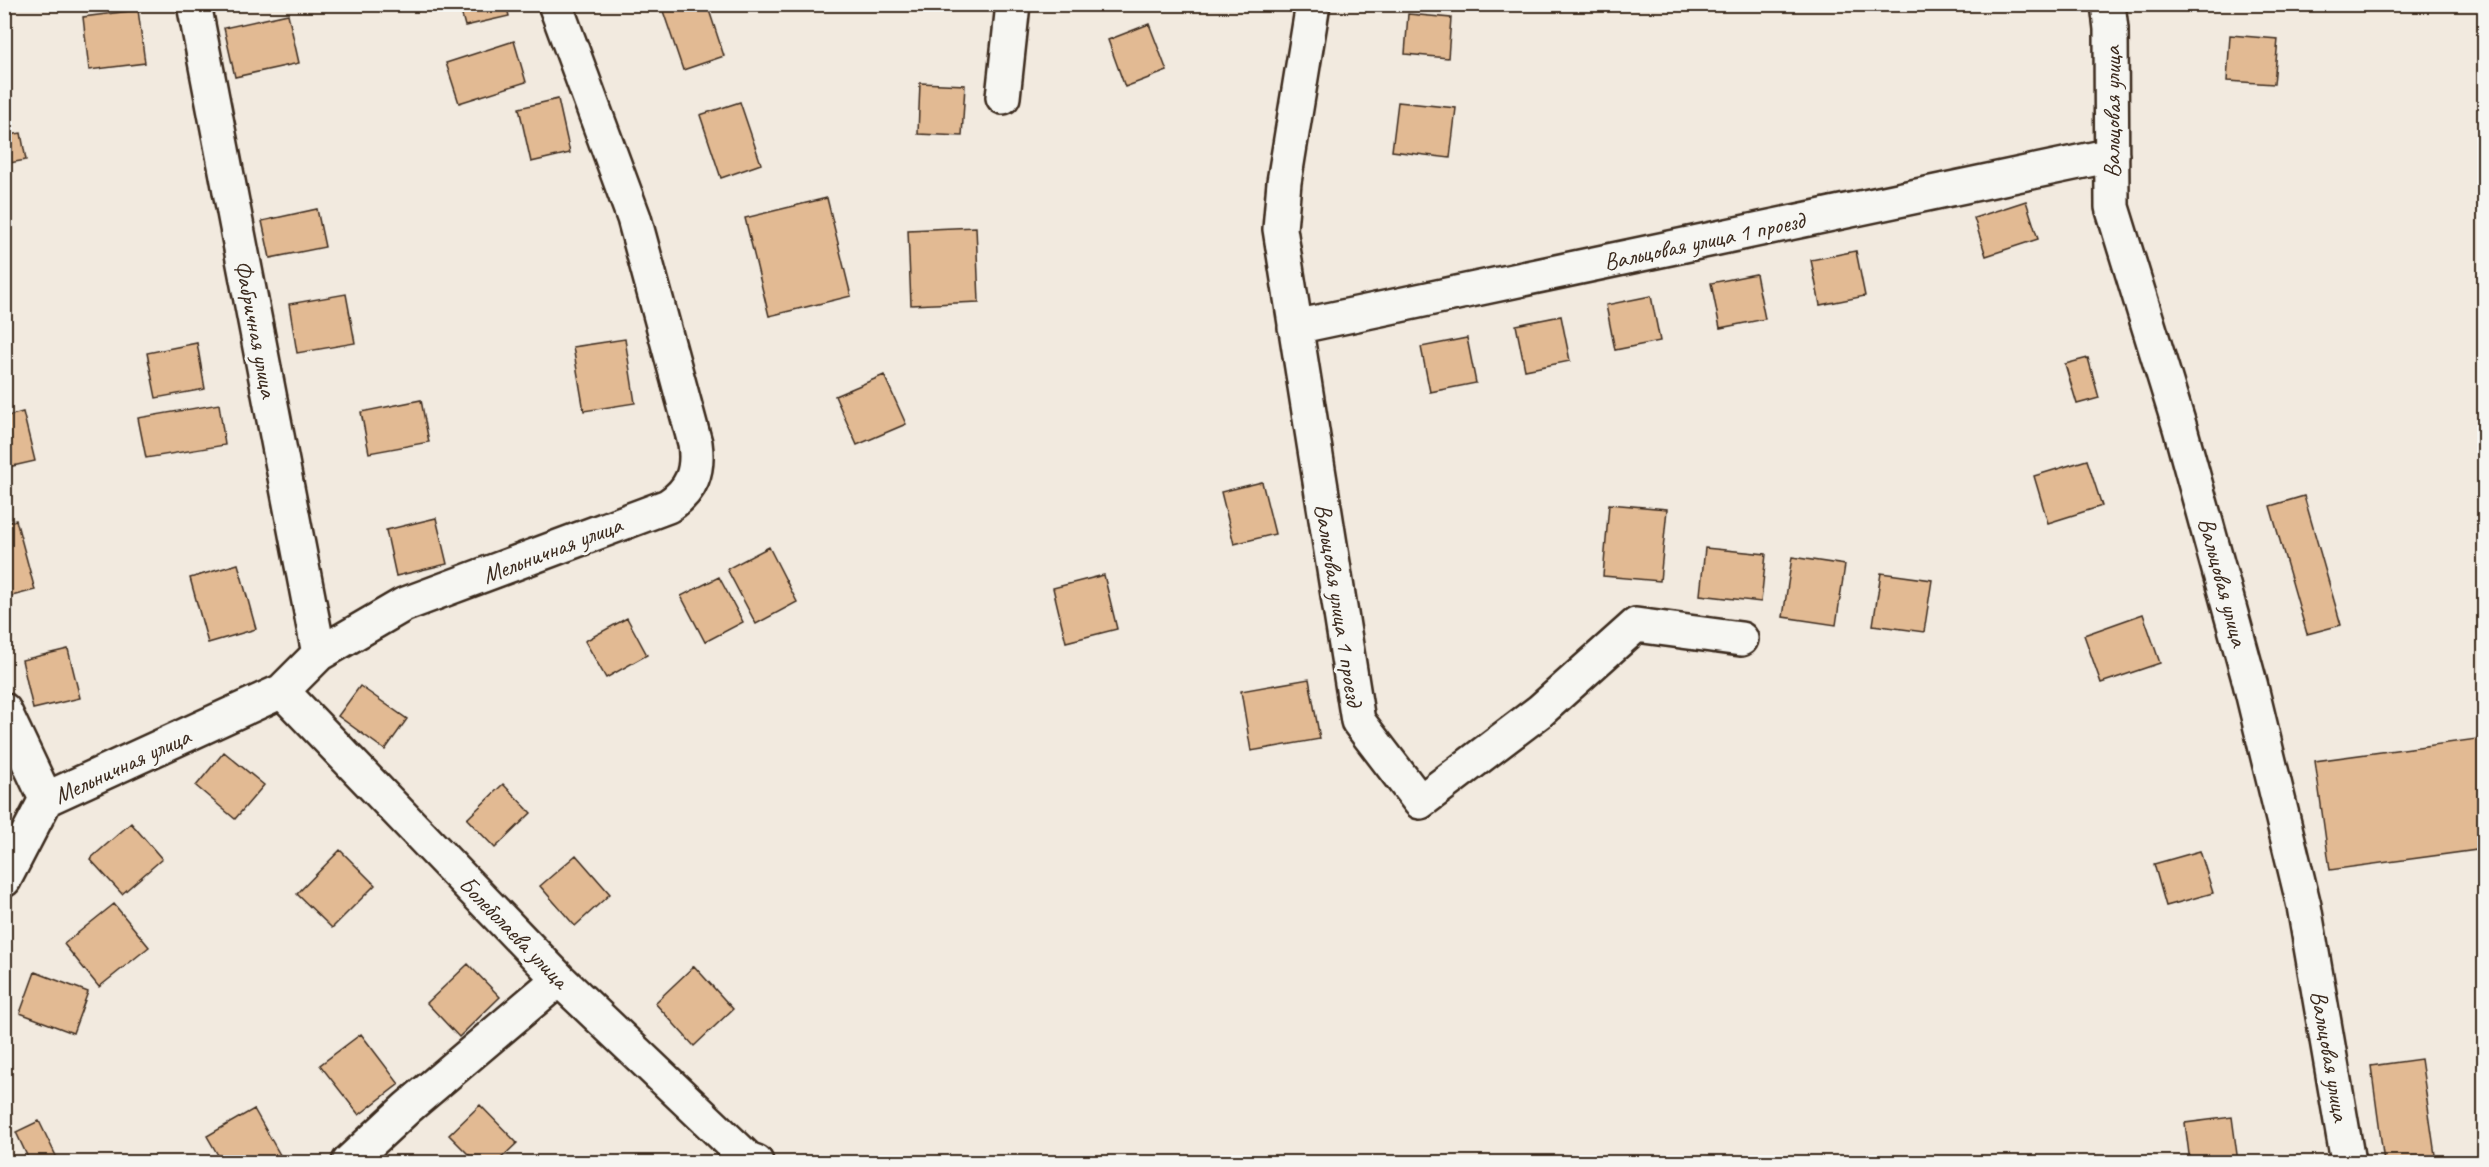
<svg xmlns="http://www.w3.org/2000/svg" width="2489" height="1167" font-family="Caveat,sans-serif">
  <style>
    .building { fill: #e2ba93; stroke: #3b2a1e; stroke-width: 1.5 }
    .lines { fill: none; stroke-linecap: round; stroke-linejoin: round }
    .minor-casing { stroke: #3b2a1e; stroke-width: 38 }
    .minor { stroke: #f6f6f2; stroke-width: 33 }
    .labels { text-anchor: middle; stroke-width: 6; stroke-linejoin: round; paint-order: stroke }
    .street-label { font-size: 24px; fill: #3b2a1e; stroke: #f6f6f2 }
  </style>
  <rect width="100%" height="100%" fill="#f2eadf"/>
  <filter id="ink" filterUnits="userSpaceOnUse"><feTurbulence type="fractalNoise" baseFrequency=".0167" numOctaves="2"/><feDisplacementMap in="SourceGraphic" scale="12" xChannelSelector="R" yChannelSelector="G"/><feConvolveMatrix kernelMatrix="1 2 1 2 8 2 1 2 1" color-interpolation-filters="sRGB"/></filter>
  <g filter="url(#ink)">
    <path class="building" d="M459,4H506L509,16L465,26Z
      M674,4H707L724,56L683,70L662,8Z
      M138,10L145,63L89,70L83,17Z
      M288,14L299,63L235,77L224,28Z
      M1408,14L1451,18L1448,58L1405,54Z
      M1149,24L1167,71L1125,87L1108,40Z
      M2230,35L2278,39L2274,84L2227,81Z
      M514,41L526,82L459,103L446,63Z
      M920,83L965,85L962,136L918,134Z
      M558,99L570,153L531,162L519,108Z
      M740,102L761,164L721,178L700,115Z
      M1398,102L1456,108L1450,158L1392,151Z
      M21,133L26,160L4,164V136Z
      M827,198L851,296L769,316L745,218Z
      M2026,201L2038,239L1986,256L1974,218Z
      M317,209L325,247L270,258L262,221Z
      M976,227L979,302L911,305L908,230Z
      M1856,251L1865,296L1820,305L1811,260Z
      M1756,274L1765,319L1720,328L1711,283Z
      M346,294L355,343L297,353L289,304Z
      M1651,296L1660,341L1615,350L1606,305Z
      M1561,316L1570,361L1525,370L1516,325Z
      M1467,338L1476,383L1430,392L1421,347Z
      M625,339L635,403L584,411L573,347Z
      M197,343L205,389L156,398L147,353Z
      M2088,358L2099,398L2077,404L2065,364Z
      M884,375L906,424L857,445L835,396Z
      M421,400L429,442L369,453L361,412Z
      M219,404L225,445L146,458L138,418Z
      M23,412L35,461L4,468V417Z
      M2087,460L2102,506L2048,523L2034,476Z
      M1262,482L1275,534L1234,544L1221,492Z
      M2304,496L2341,625L2307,634L2270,506Z
      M1609,504L1667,509L1660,581L1603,576Z
      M436,518L447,564L396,576L386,530Z
      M16,520L35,590L4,598V523Z
      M769,547L797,602L756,624L727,569Z
      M1705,548L1766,554L1761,602L1700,595Z
      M1792,557L1845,565L1836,625L1783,617Z
      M238,564L256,629L208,643L190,578Z
      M1881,573L1932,580L1924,632L1873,625Z
      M1104,575L1117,629L1066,642L1053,588Z
      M719,577L743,622L705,642L681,596Z
      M2143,614L2160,663L2101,683L2084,635Z
      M627,618L647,655L606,678L585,641Z
      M68,649L80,698L33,709L22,660Z
      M1309,679L1320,739L1251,751L1241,691Z
      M360,686L407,719L385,750L338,716Z
      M2484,738V849L2330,870L2315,761Z
      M224,752L264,785L235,819L196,786Z
      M503,784L531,813L495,848L467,819Z
      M131,823L162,859L122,894L90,859Z
      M340,850L375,885L332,928L297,894Z
      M2200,851L2213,893L2166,906L2154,864Z
      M576,855L610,894L575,926L540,886Z
      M114,904L149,947L99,987L64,944Z
      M468,964L500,997L459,1037L427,1003Z
      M694,966L733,1009L694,1046L655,1003Z
      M35,972L88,992L73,1033L20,1013Z
      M361,1034L399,1084L359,1115L320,1065Z
      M2421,1059L2436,1162H2384L2371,1066Z
      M480,1105L517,1143L497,1162H476L449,1135Z
      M254,1109L284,1162H222L207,1136Z
      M2232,1117L2238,1162H2190L2185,1123Z
      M39,1121L59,1162H30L16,1132Z"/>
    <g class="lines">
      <g class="minor-casing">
        <path id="minor" d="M194,4L319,654
          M1313,4L1284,182L1280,229L1358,721L1420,802L1540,711L1636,625L1741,639
          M2108,4L2111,29L2112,207L2180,428L2250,683L2304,906L2348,1162
          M1003,97L1013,4
          M1295,327L2112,155
          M282,691L559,979L748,1159L756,1162
          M4,710L46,799
          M4,880L46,799L282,691L319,654L403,605L668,506C692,490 699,471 695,443L634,218L555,4
          M349,1162L407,1108L559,979"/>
      </g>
      <use href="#minor" class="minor"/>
    </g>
  </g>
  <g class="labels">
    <g class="street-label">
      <text transform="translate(2112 112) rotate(-90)" y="8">Вальцовая улица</text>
      <text transform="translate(1704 241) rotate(-12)" y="8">Вальцовая улица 1 проезд</text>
      <text transform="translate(256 329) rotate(79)" y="8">Фабричная улица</text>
      <text transform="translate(552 550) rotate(-21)" y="8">Мельничная улица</text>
      <text transform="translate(2223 582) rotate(75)" y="8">Вальцовая улица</text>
      <text transform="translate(1339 605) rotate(81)" y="8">Вальцовая улица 1 проезд</text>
      <text transform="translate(122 766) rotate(-25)" y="8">Мельничная улица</text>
      <text transform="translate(514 932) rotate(46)" y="8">Болеболаева улица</text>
      <text transform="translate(2330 1056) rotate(80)" y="8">Вальцовая улица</text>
    </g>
  </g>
  <rect width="2489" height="1167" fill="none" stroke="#f6f6f2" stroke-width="24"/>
  <rect x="12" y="12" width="2465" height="1143" fill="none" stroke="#3b2a1e" stroke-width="2" filter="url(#ink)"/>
</svg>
